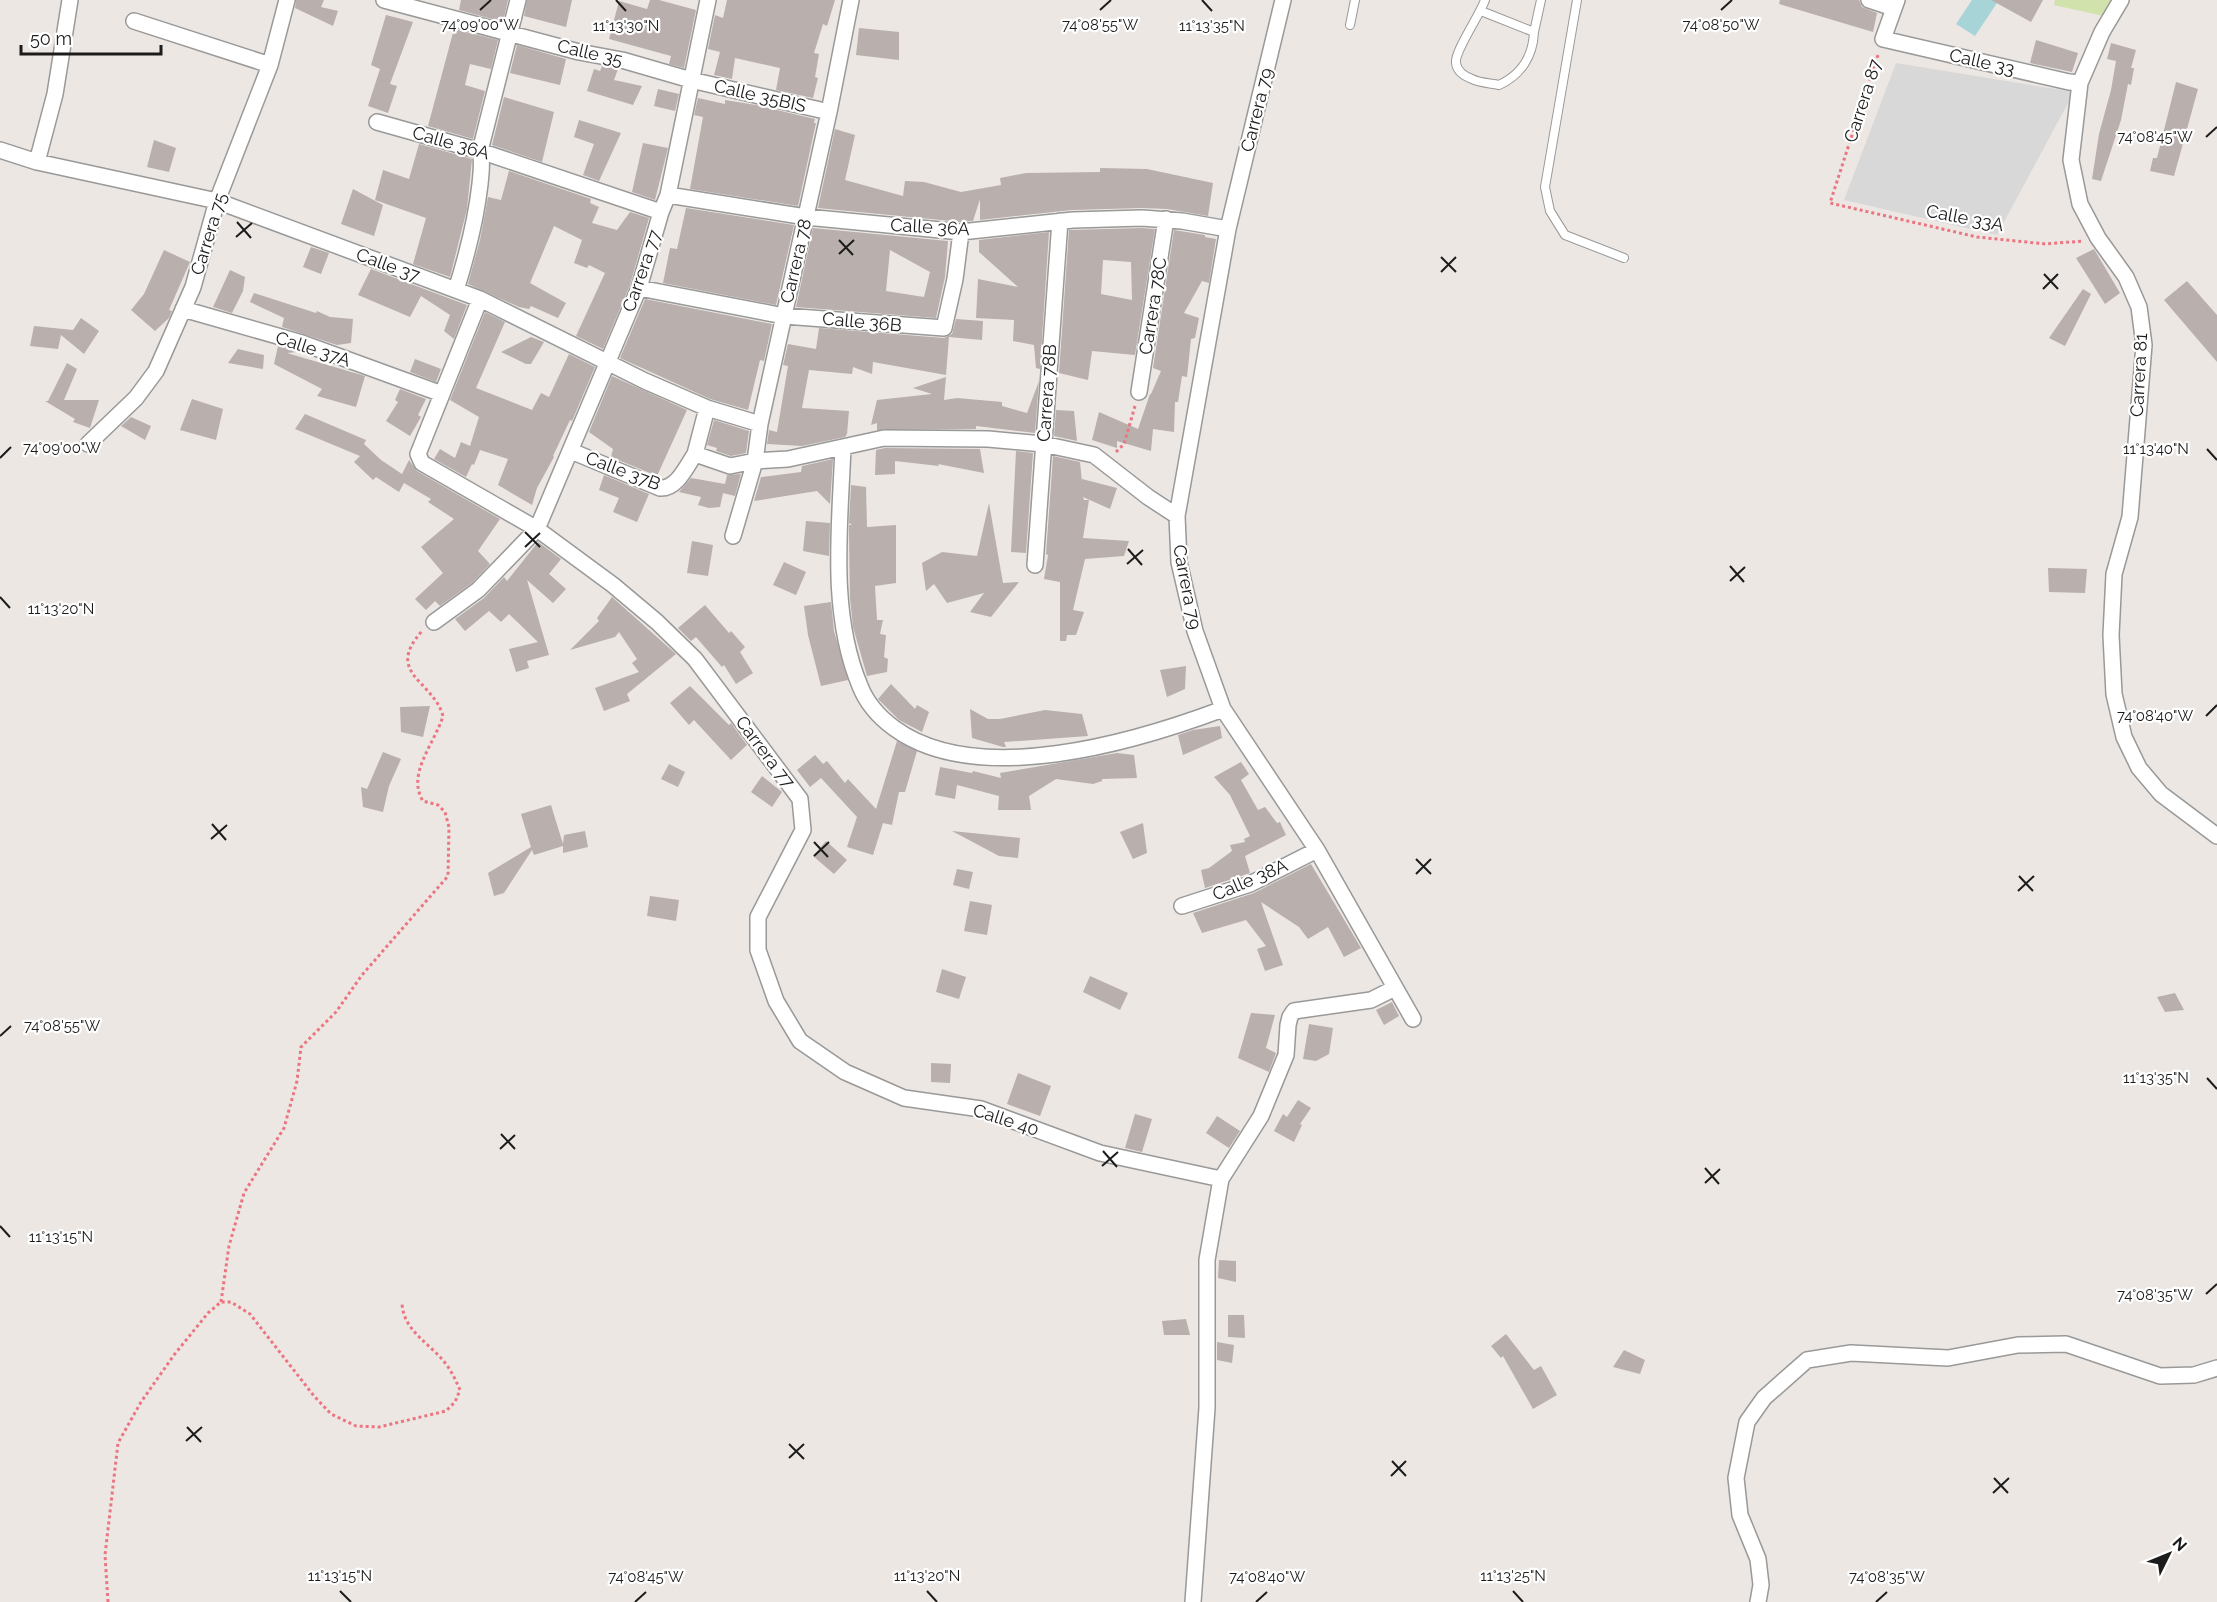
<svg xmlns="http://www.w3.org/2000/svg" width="2217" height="1602" font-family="Raleway,sans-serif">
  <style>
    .grass { fill: #d1e2ad }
    .parking { fill: #d8d8d8 }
    .water { fill: #a7d4d6 }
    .building { fill: #b9afac; fill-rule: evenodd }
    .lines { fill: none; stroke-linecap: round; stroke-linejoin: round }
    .service-casing { stroke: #999; stroke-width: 10 }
    .minor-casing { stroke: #999; stroke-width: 18 }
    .path { stroke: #eb7580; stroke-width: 3; stroke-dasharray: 3 3; stroke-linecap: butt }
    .service { stroke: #fff; stroke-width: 8 }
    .minor { stroke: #fff; stroke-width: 15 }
    .ticks { fill: none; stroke: #1c1c1c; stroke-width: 2 }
    .labels { text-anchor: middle; stroke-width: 4.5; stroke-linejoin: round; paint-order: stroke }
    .street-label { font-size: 18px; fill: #1c1c1c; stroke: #fff }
    .ticks-label { font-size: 15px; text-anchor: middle; fill: #1c1c1c; stroke: #fff; stroke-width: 4.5; stroke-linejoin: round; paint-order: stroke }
  </style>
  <rect width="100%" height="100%" fill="#ece7e3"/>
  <path class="grass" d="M2055,0H2112L2108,17L2054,5Z"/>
  <path class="parking" d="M1896,63L2074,92L1997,235L1844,200Z"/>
  <path class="water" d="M1972,0H1999L1975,36L1956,24Z"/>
  <path class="building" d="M296,0H324L321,7L338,11L333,26L295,8Z
    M461,0H508L503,22L459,10Z
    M527,0H572L566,27L524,16Z
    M650,0H659L696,10L684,68L669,64L671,56L609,39L619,1L647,9Z
    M727,0H835L827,26L823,24L814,53L819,54L815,77L818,78L813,98L776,90L780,68L735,58L732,79L714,75L720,52L708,49L715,15L723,18Z
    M1780,0H1859L1862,7L1877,13L1873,32L1779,4Z
    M1991,0H2043L2031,22Z
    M386,15L413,22L390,84L397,86L388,113L368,106L380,69L371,65Z
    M859,28L899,32V60L856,55Z
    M454,29L498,40L491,69L470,64L465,85L485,91L473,139L428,126Z
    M2036,40L2078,53L2072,72L2030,63Z
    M2111,43L2136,50L2131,68H2134L2131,85L2128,84L2121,120L2101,181L2092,179L2099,134L2111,90L2116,61L2107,59Z
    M517,45L566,59L560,85L510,73Z
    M602,66L618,69L614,80L642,86L633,105L587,91L594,69L600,71Z
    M2176,82L2198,89L2174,176L2150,171L2153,158H2157Z
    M658,89L679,94L675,111L654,106Z
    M504,97L554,112L542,162L492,145Z
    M698,98L725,104V100L756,105L815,119L814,123H816L798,206L690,189L703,117L694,115Z
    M579,120L621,133L599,181L583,175L594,144L574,137Z
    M835,129L855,135L845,180L903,196L905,181L924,182L961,192L1001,185L1000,178L1026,173L1100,172V168L1147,169L1213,183L1208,216L1167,209L1142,208L1072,210L980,220V199L973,221L961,222L818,208Z
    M154,140L176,148L169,172L147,167Z
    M643,143L668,148L655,200L632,192Z
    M419,144L472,159L467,209L450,277L413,264L426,218L375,200L383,170L409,179Z
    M509,171L591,199L590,203L599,207L592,223L617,230L630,212L649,218L630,285L603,349L576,336L605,273L589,265L587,268L574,263L582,240L554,226L530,283L566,303L558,318L531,306L529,309L519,307L468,284L480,240L488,197L501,200Z
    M353,189L383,205L374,236L341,224Z
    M686,208L794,225L776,305L663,283L670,248L677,249Z
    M813,228L948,241L945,277L936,318L796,307ZM890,250L930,272L924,297L886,291Z
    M1142,228L1155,229L1135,355L1092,351L1088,380L1059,373L1069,230ZM1103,260L1131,262L1132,300L1101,294Z
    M1174,230L1205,235V237L1216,239L1209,283L1202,281L1184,313L1199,318L1195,338L1191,339L1187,377L1182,376L1178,402H1175L1174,432L1153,429L1151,451L1117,441V448L1092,440L1099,412L1138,429L1150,394H1151L1161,371L1153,368Z
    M1049,232L1040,369L1036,368L1034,345L1013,341L1014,320L976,318L978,279L1018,287L979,252V240Z
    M311,247L329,253L321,274L303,267Z
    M2094,249L2120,293L2105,304L2076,258Z
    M164,250L190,262L169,310L172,311L169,318L155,331L131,310L144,294Z
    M371,269L467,305L454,339L444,331L450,315L421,296L410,317L358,295Z
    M230,270L245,277L243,291L232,313L213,307Z
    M2187,281L2217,315V362L2164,300Z
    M2083,289L2091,294L2065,346L2049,338Z
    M254,293L316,313L317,311L330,317L353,319L351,343L337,345L282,327L284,318L250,302Z
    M645,299L772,324L764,361L760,360L748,410L710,399L620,358Z
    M485,312L505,322L476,388L532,410L541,393L549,397L569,354L595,367L572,421L570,420L553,456L554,457L537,488L532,505L498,485L508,459L480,450L474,465L472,464L466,477L434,459L440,449L455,458L461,442L470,446L479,417L450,400Z
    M81,318L99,331L84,354L61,335L58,349L30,346L34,326L73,330Z
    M956,319L983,321L982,340L949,337L946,375L873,362L872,374L853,367L852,374L809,370L802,408L849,411L847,434L845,437L802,446L767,444L769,430L777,432L788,366L783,365L788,344L816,349L819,328L944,338L952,334Z
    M531,337L544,342L531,364H526L501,352Z
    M278,346L297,352L287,353L365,376L356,407L317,396L322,389L274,364Z
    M238,349L264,355L263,369L228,363Z
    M415,359L441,369L436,382L410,372Z
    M67,363L77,369L64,400H99L90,428L73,422L75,419L45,401H48Z
    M612,376L687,410L657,476L611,457L613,449L589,432Z
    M946,377L944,400L957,398L1002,402V406L1027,413L1039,381L1035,433L976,426V429L877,430V423L871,425L877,400L932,394L913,388Z
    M400,389L426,399L418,415L421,417L410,436L386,421L398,402L395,400Z
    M192,399L223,409L216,440L180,430Z
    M1056,410L1074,411L1077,441L1054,436Z
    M305,414L366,440L364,444L381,460L402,474L409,460L417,471L500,519L478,551L490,564L472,583L440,606L435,601L426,610L415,599L443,573L421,547L454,519L428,502L431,499L404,483L399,492L376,477L373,480L354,462L360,456L295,429Z
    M131,417L151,426L145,440L121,426Z
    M714,420L749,431L746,453L731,456L716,451L717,448L707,445Z
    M885,448L980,449L984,473L938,464L939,466L895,461V474L875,475L876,450Z
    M1016,451L1033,453L1026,553L1011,552Z
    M1053,456L1080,462L1082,482V479L1117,488L1110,509L1083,497L1084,500H1089L1083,538L1129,541L1124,556L1085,559L1073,610L1084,612L1076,635H1067L1066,641H1060V582L1044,579L1048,555L1046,554Z
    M833,459L830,504L817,491L754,501L761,477L801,472L802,466Z
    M741,474L735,496L723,493L727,475Z
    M604,475L649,494L637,522L613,512L619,498L599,490Z
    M691,478L725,484L720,507L709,508L698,505L701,497L679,492Z
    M851,485L866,487L867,527L896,525V583L875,586L877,620H883L880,634L886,635L884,657L888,659L887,672L867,676L853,627L850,598L849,538V525H852L849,523Z
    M989,503L1003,583L1019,582L991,617L970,612L984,593L947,603L934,584L926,591L922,563L942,552L977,556Z
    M806,521L830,523L829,556L803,551Z
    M692,541L713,545L708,576L687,573Z
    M538,542L561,559L549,574L566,589L553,603L527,580L549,655L527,661L529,668L516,672L509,649L538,642L509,614L501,622L489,611L465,631L455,619L484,598L504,577L507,581Z
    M784,562L806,572L796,595L773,585Z
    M2048,568L2087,569L2085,593L2049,592Z
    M612,597L676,654L627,694L630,701L604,711L595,688L639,672L632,663L637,659L619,632L615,637L570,650L599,621L597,618Z
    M831,602L834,631L848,680L821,686L808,635L804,606Z
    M705,605L729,633L731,631L745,647L740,652L753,673L736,684L724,665L722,667L696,637L691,641L678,628Z
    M1186,666L1185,689L1167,697L1160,670Z
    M891,684L915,709L917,705L929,712L922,732L899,720L878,699Z
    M690,686L729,725L731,723L747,745L731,760L694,720L689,725L670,703Z
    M430,706L423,737L401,732L400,707Z
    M970,709L988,719H1000L1045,710L1082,714L1088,736L1004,742L1006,747H1003L972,738Z
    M1220,726L1222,738L1183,755L1178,735L1193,730Z
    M897,741L917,751L905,792H899L892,825L883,823L873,855L847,847L857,817L821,778L810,787L797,770L815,755L823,764L827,761L845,783L848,779L876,809Z
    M383,752L401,759L389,786L383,812L363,807L361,787L367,789Z
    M1117,753L1134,755L1137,778L1102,779V781L1093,784L1056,779L1029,796L1031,810H998L999,796L957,785L955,799L935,795L940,767L972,773L973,771L1001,778L1000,773Z
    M1241,762L1249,774L1241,780L1258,810L1265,807L1277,823L1280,822L1286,835L1245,856L1250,873L1205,888L1201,870L1209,868L1232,851L1230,845L1245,842L1244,839L1250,836L1230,795L1214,777Z
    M669,764L685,772L678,787L661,779Z
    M762,776L782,792L772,807L751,792Z
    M551,805L563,844L564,835L585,831L588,847L563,853V846L534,855L532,850L504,893L494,896L488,873L531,847L521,814Z
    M1143,823L1147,853L1133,859L1120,832Z
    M952,831L1020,838L1018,858L999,856Z
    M826,841L847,860L834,874L813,856Z
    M1311,864L1361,948L1344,957L1328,927L1308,939L1299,927L1261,902L1283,965L1265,971L1257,949L1266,946L1246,920L1202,933L1193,913L1254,893Z
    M957,869L973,872L969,889L953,885Z
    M650,896L679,900L676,921L647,916Z
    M970,901L992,905L987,935L964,931Z
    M942,969L966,977L959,999L936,992Z
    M1090,976L1128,993L1120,1010L1083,992Z
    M2175,993L2184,1010L2165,1012L2157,997Z
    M1392,1002L1399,1016L1384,1025L1376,1010Z
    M1251,1013L1275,1015L1266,1048L1276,1053L1269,1072L1238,1058Z
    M1309,1024L1333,1028L1329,1054L1316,1061L1303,1059Z
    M931,1063L951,1064L950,1083L931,1082Z
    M1018,1073L1051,1086L1040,1116L1007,1104Z
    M1298,1100L1311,1108L1300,1124L1302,1125L1294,1142L1274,1131L1283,1114L1287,1117Z
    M1135,1114L1152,1119L1142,1152L1125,1148Z
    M1217,1116L1240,1131L1229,1148L1206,1133Z
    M1219,1260L1236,1261V1282L1218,1278Z
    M1228,1315H1244L1245,1338L1228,1337Z
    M1186,1319L1190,1335H1164L1162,1321Z
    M1506,1334L1534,1370L1541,1366L1557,1395L1533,1409L1503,1356L1501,1358L1491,1346Z
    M1217,1342L1234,1345L1232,1363L1217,1360Z
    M1624,1350L1645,1360L1640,1374L1613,1367Z"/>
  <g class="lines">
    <g class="service-casing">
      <path id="service" d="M1577,0L1545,187L1550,211L1565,235L1624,258
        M1481,11L1534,32C1533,56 1521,75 1499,85C1490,83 1480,83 1472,79C1464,76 1457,72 1456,63C1454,52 1480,15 1485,0
        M1350,25L1355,0
        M1534,32L1541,0"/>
    </g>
    <g class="minor-casing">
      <path id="minor" d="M384,0L579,52L622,60L691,80L829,112
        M1283,0L1228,229L1177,516L1179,562L1195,631L1223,709L1317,850L1413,1019
        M1869,0L1893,8
        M1897,0L1883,39L2069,82L2080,83
        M2121,0L2102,32L2080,83L2071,160L2080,204L2098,238L2126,277L2139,307L2144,345L2130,517L2114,574L2111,635L2114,694L2124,737L2139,768L2161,794L2217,836
        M134,21L270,65
        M377,122L480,151L661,212
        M0,150L37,162L217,201L480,299L645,381L707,408L760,424
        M37,162L55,94L70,0
        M668,195L806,217L961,232L1073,220L1142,218L1182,221L1228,229
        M639,288L784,316L944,328L955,279L961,232
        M456,290C467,255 476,220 480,184C481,173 483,161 480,151L518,0
        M480,299L418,454L422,463L537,529L613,585L657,622L695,659L800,799L803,830L758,917V950L776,1001L800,1041L845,1072L904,1098L981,1109L1100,1153L1221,1179
        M183,309L302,343L442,394
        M1139,392L1166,219
        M707,408L695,454L730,466L755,461L788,459L884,438L988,439L1043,444L1094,455L1148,497L1177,516
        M88,444L136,398L156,371L193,287L217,201L270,65L287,0
        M843,447C840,526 829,612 860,686C867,704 879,717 894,728C977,789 1135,742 1223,709
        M571,451L660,488C677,489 686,467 695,454
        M733,536L755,461L760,424L829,112L851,0
        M1035,565L1060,221
        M434,622L478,590L537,529L639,288L661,212L668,195L708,0
        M1182,906L1250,884L1317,850
        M1193,1602L1207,1408V1260L1221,1179L1261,1116L1286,1055L1288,1025L1290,1017L1294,1011L1371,1000L1395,988
        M1758,1602L1761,1585L1758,1559L1740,1515L1736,1478L1747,1422L1764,1398L1807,1360L1851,1353L1948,1358L2018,1345L2066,1344L2160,1376L2194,1375L2217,1368"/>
    </g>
    <path class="path" d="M1878,55L1830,203L1977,237L2046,244L2083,241
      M1116,452L1124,444L1135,406
      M221,1302L229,1246L244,1193L284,1128L297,1081L301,1047L336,1012L362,975L448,876L449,827L445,812L438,805L423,801C406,774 435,743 443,716C433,680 384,674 422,631
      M108,1602L105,1555L118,1443L141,1402L174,1355L208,1313L221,1302H231L250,1314L314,1396L331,1414L356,1426L379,1427L446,1411L455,1402L460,1390C456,1381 452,1372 446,1364C430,1343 403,1331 402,1303"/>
    <use href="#service" class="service"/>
    <use href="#minor" class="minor"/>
  </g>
  <path class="ticks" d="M616,0L626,11M1202,0L1212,11M480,10L491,0M1100,10L1111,0M1721,10L1732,0M2206,137L2217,127M237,222L251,238M236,237L252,223M839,240L853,255M839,254L854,240M1441,257L1456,272M1441,272L1456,257M2044,274L2058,289M2043,289L2058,274M2207,449L2217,460M0,458L11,447M525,532L540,547M525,547L540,533M1128,549L1142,565M1127,564L1143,550M1730,566L1744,582M1730,581L1745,567M0,597L10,608M2206,716L2217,705M212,824L226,840M211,839L227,825M814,842L828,857M814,856L829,842M1416,859L1431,874M1416,874L1431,859M2019,876L2033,891M2018,891L2034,876M0,1036L11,1026M2207,1078L2217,1089M501,1134L515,1149M500,1149L515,1135M1103,1151L1117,1167M1102,1166L1118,1152M1705,1168L1719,1184M1705,1183L1720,1169M0,1226L10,1237M2206,1294L2217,1284M187,1427L201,1442M186,1441L202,1427M789,1444L804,1459M789,1458L804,1444M1392,1461L1406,1476M1391,1476L1406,1461M1994,1478L2008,1493M1993,1493L2009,1478M340,1591L351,1602M927,1591L937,1602M1513,1591L1523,1602M635,1602L646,1592M1256,1602L1267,1592M1876,1602L1887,1592"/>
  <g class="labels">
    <g class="street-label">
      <text transform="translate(590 53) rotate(13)" y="6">Calle 35</text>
      <text transform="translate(1982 62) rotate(13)" y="6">Calle 33</text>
      <text transform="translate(760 96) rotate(13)" y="6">Calle 35BIS</text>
      <text transform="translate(1863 101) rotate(-72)" y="6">Carrera 87</text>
      <text transform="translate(1257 110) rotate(-76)" y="6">Carrera 79</text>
      <text transform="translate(451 143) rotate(16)" y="6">Calle 36A</text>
      <text transform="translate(1965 218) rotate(11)" y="6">Calle 33A</text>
      <text transform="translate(930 227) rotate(3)" y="6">Calle 36A</text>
      <text transform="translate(209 234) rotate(-73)" y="6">Carrera 75</text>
      <text transform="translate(796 261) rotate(-77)" y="6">Carrera 78</text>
      <text transform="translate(388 265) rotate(20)" y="6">Calle 37</text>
      <text transform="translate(642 271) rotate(-71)" y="6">Carrera 77</text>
      <text transform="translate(1153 306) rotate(-81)" y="6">Carrera 78C</text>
      <text transform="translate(862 322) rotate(5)" y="6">Calle 36B</text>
      <text transform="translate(313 349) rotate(18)" y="6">Calle 37A</text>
      <text transform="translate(2139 375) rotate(-87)" y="6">Carrera 81</text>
      <text transform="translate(1047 393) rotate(-86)" y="6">Carrera 78B</text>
      <text transform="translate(623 471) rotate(21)" y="6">Calle 37B</text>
      <text transform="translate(1187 587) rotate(79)" y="6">Carrera 79</text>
      <text transform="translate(765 752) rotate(53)" y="6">Carrera 77</text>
      <text transform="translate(1250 880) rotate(-23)" y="6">Calle 38A</text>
      <text transform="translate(1006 1120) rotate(18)" y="6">Calle 40</text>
    </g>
  </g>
  <g class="ticks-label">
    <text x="480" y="30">74°09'00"W</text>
    <text x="1100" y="30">74°08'55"W</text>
    <text x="1721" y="30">74°08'50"W</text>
    <text x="1212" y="31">11°13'35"N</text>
    <text x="626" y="31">11°13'30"N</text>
    <text x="2155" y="142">74°08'45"W</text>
    <text x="62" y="453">74°09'00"W</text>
    <text x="2156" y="454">11°13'40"N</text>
    <text x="61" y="614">11°13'20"N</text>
    <text x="2155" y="721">74°08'40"W</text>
    <text x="62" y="1031">74°08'55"W</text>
    <text x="2156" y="1083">11°13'35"N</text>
    <text x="61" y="1242">11°13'15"N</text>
    <text x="2155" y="1300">74°08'35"W</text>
    <text x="340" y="1581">11°13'15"N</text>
    <text x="927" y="1581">11°13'20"N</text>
    <text x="1513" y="1581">11°13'25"N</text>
    <text x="646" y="1582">74°08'45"W</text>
    <text x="1267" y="1582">74°08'40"W</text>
    <text x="1887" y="1582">74°08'35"W</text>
  </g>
  <g transform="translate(2169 1554) rotate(47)" stroke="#ffffff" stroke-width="4.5" paint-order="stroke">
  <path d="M0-4.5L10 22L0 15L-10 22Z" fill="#1c1c1c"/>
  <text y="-9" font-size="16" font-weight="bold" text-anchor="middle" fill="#1c1c1c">N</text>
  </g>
  <path d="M21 45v9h140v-9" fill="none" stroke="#1c1c1c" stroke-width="3"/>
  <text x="30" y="45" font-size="18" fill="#1c1c1c" stroke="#ffffff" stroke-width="4.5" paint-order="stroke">50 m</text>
</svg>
